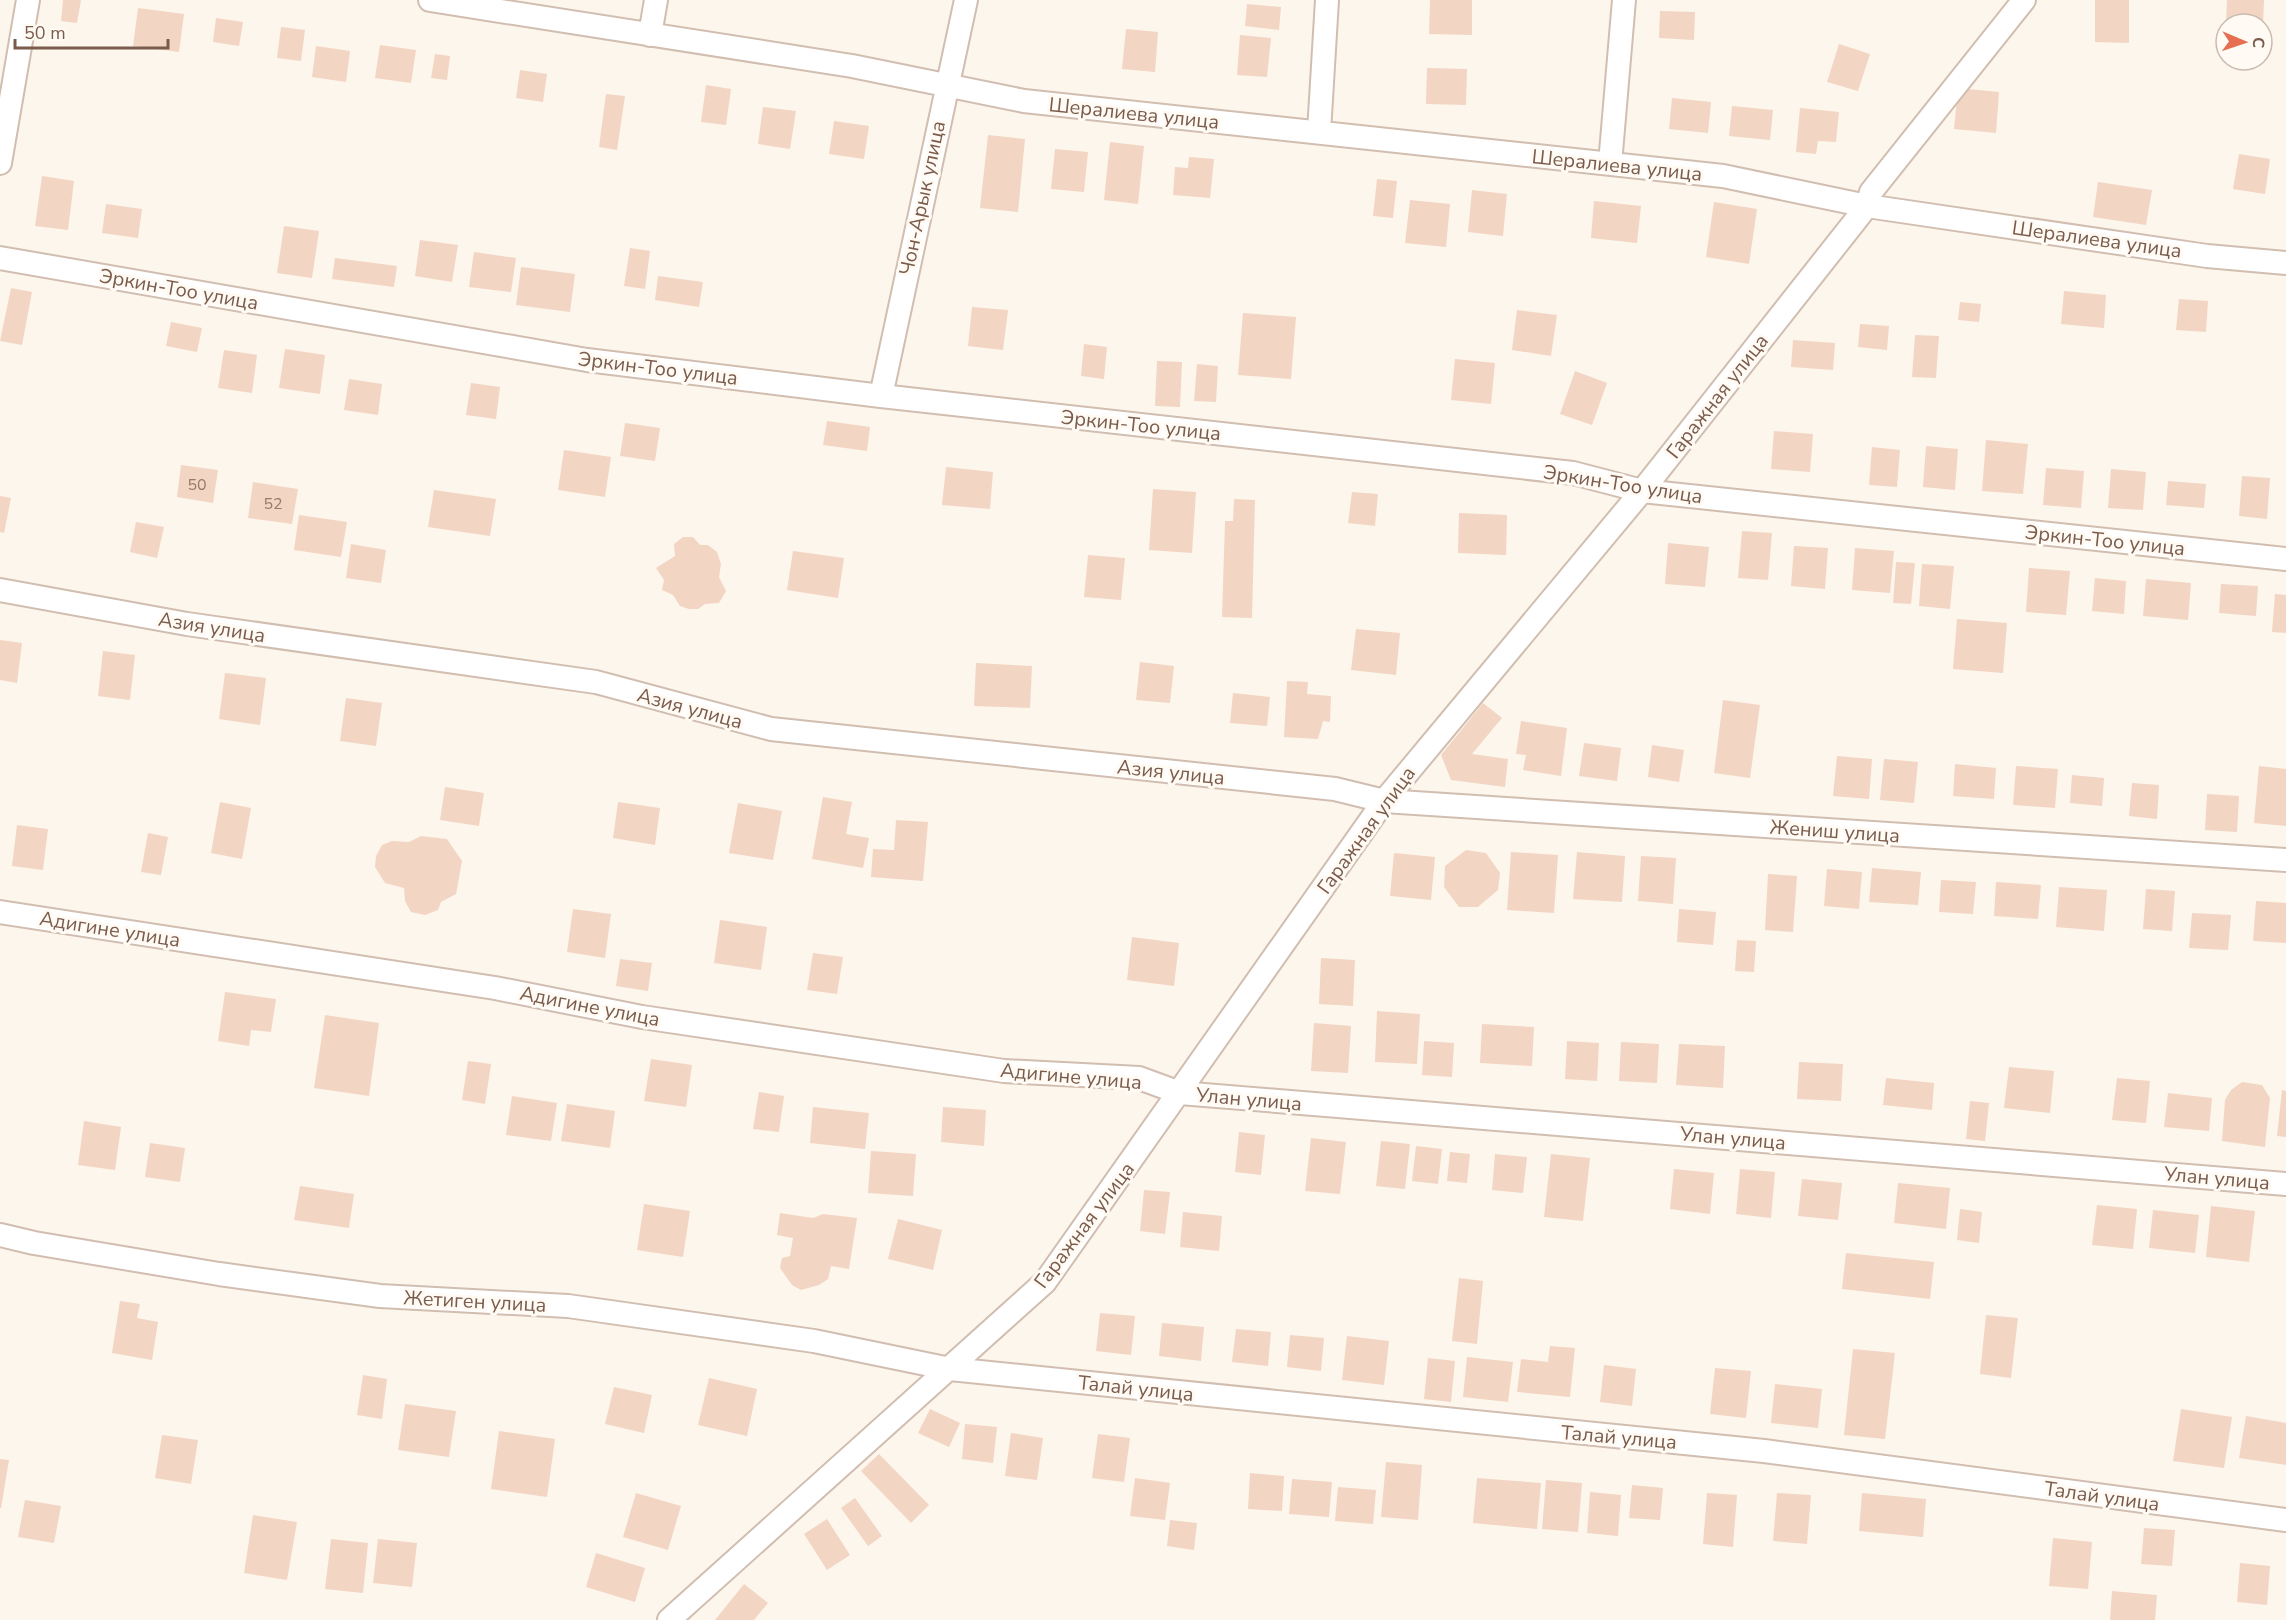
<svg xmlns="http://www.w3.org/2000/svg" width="2286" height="1620" font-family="'Nunito Sans',sans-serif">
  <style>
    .building { fill: #f3d5c3 }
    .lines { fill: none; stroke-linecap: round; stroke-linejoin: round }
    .minor-casing { stroke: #d1beb0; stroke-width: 26 }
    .minor { stroke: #fff; stroke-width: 22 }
    .labels { text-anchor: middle; stroke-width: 6; stroke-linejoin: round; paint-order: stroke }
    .number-label { font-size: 16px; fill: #987a6a }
    .street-label { font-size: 20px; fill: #7a5c4d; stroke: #fffaf3 }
  </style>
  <rect width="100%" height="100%" fill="#fdf6ec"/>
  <path class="building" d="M63,0H81L77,23L61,21Z
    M1430,0H1472V35L1429,34Z
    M2095,0H2129V43L2095,42Z
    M2227,0H2264L2263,24H2226Z
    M1247,4L1281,7L1279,30L1245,26Z
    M138,8L184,14L179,52L133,46Z
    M1660,11L1695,12L1694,40L1659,38Z
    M216,18L243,22L239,46L213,42Z
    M281,27L305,30L301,61L277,58Z
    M1126,29L1158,32L1155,72L1122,69Z
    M1240,35L1271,38L1267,77L1237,75Z
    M1839,44L1870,54L1858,91L1827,82Z
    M380,45L416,50L411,83L375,78Z
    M316,46L350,51L346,82L312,77Z
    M435,54L450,56L447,80L431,78Z
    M1427,68L1467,69L1466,105L1426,104Z
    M520,70L547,74L543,102L516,98Z
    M706,85L731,89L726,125L701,122Z
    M1958,88L1999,92L1996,133L1954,129Z
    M606,94L625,96L617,150L599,147Z
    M1672,98L1711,102L1708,133L1669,129Z
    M1732,106L1773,110L1770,140L1729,136Z
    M763,107L796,111L790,149L758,144Z
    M1800,108L1839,112L1836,142L1818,141L1816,154L1796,152Z
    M834,121L869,126L864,159L829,154Z
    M988,135L1025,139L1018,212L980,208Z
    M1110,142L1144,146L1138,204L1104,200Z
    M1055,149L1088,152L1084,192L1051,189Z
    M2239,154L2270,159L2265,194L2233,189Z
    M1189,157L1214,159L1210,198L1173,195L1175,167L1188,168Z
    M42,176L74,181L68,230L35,226Z
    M1377,179L1397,181L1393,218L1373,216Z
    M2098,182L2152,190L2146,225L2093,217Z
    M1472,190L1507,194L1503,236L1468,232Z
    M1410,200L1450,204L1446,247L1405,243Z
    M1594,201L1641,206L1637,243L1591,238Z
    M1714,202L1757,209L1749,264L1706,257Z
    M106,204L142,209L138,238L102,233Z
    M284,226L319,231L312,278L277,273Z
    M420,240L458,245L452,282L415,276Z
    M630,248L650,251L645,289L624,286Z
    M474,252L516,258L511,292L469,287Z
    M335,258L397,266L394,287L332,279Z
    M521,267L575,274L570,312L516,305Z
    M658,276L703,282L699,307L655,300Z
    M11,288L32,292L22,345L0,341Z
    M2064,291L2106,295L2104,328L2061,324Z
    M2179,299L2208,301L2206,332L2176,330Z
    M1960,302L1981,304L1979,322L1958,320Z
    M972,307L1008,310L1003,350L968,346Z
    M1517,310L1557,315L1551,356L1512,350Z
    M1243,313L1296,317L1291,379L1238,375Z
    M171,322L202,328L197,352L166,346Z
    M1860,324L1889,326L1887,350L1858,347Z
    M1915,335L1939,336L1936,378L1912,377Z
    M1793,340L1835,343L1833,370L1791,367Z
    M1084,344L1107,347L1104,379L1081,376Z
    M285,349L325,355L320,394L279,388Z
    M224,350L257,355L252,393L218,388Z
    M1455,359L1495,363L1491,404L1451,400Z
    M1157,361L1182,362L1180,407L1155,406Z
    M1197,364L1218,366L1216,402L1194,401Z
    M1575,371L1607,383L1592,425L1560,414Z
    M349,379L382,384L378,415L344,410Z
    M471,383L500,387L496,419L466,415Z
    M827,421L870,427L867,451L823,445Z
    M625,423L660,428L655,461L620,456Z
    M1774,431L1813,434L1810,472L1771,469Z
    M1986,440L2028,444L2023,494L1982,491Z
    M1926,446L1958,449L1955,490L1923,487Z
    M1872,447L1900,450L1897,487L1869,485Z
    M564,450L611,457L605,497L558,490Z
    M181,465L218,470L213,503L177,497Z
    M946,467L993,472L990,509L942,505Z
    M2046,468L2084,471L2081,508L2043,505Z
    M2111,469L2146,472L2143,510L2108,508Z
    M2242,476L2270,478L2267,519L2239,516Z
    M2168,481L2206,484L2204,508L2166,505Z
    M253,482L298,489L292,524L248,518Z
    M1153,489L1196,492L1192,553L1149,550Z
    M434,490L496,499L490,536L428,527Z
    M1352,492L1378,494L1375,526L1348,523Z
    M0,496L11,498L4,533L0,532Z
    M1234,499L1255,500L1252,618L1222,617L1225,521H1233Z
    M1459,513L1507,515L1506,555L1458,553Z
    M299,515L347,522L341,557L294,550Z
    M136,522L164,527L157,558L130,552Z
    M1742,531L1772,533L1768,580L1738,578Z
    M683,537H693L700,545H708L717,552L721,564L719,577L726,591L719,603L705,604L698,609H689L680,606L673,595L662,590L664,580L656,568L675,556L674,544Z
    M1668,543L1709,547L1705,587L1665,584Z
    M351,544L386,550L381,583L346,578Z
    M1794,546L1828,548L1825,589L1791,586Z
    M1855,548L1894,551L1890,593L1852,590Z
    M793,551L844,558L838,598L787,590Z
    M1088,555L1125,558L1121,600L1084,597Z
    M1896,562L1915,563L1911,604L1893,603Z
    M1922,564L1954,566L1950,609L1919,606Z
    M2029,568L2070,571L2066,615L2026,612Z
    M2095,578L2126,581L2124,614L2092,611Z
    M2146,579L2191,583L2188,620L2143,616Z
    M2221,584L2258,586L2256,616L2219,613Z
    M2275,594L2286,595V633L2272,632Z
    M1957,619L2007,623L2003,673L1953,669Z
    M1356,629L1400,633L1396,675L1351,670Z
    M0,640L22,643L17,683L0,680Z
    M103,651L135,655L130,700L98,696Z
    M1140,662L1174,666L1170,703L1136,700Z
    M976,663L1032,666L1030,708L974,706Z
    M225,673L266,678L260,725L219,719Z
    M1287,681L1308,682L1307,694L1331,696L1330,722L1323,721L1318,739L1284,737Z
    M1233,693L1270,697L1267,726L1230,723Z
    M346,698L382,703L376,746L340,741Z
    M1723,700L1760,705L1750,778L1714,773Z
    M1483,703L1502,718L1472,754L1508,759L1505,787L1451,780L1441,755Z
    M1521,721L1567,728L1561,776L1523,770L1526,755L1516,754Z
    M1584,743L1621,748L1617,781L1579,776Z
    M1652,745L1684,750L1679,782L1648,777Z
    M1837,756L1872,759L1869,799L1833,796Z
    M1884,759L1918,762L1914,803L1880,800Z
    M1955,764L1996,768L1994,799L1953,796Z
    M2016,766L2058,769L2055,808L2013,805Z
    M2259,766L2286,769V826L2254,823Z
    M2072,775L2104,778L2102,806L2070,803Z
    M2132,783L2159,785L2157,819L2129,816Z
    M445,787L484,793L479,826L440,820Z
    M2207,794L2239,796L2237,832L2205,830Z
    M823,797L852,802L846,834L869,838L863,868L812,859Z
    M220,802L251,808L242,859L211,853Z
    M618,802L660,808L655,845L613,838Z
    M738,803L782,811L773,860L729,853Z
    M896,820L928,822L923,881L871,877L873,849L894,850Z
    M17,825L48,829L43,870L12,866Z
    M148,833L168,837L161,875L141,872Z
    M421,836L447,839L462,861L456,894L441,902L438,910L425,915L411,912L405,901L404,888L385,883L375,867L376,856L382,845L392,841L409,842Z
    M1466,850L1486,853L1500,873L1498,890L1478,907H1459L1444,887L1445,866Z
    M1511,852L1558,855L1554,913L1507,910Z
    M1577,852L1625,856L1622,902L1573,899Z
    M1394,853L1435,857L1431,900L1390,896Z
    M1641,856L1676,858L1673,904L1638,901Z
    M1872,868L1921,872L1918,905L1869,902Z
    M1827,869L1862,872L1859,909L1824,906Z
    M1768,874L1797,876L1793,932L1765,930Z
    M1941,880L1976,882L1973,914L1939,912Z
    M1996,882L2041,885L2038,919L1994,916Z
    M2059,887L2107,890L2104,931L2056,927Z
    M2146,889L2175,891L2172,931L2143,929Z
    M2256,901L2286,903V943L2253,941Z
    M573,909L611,914L605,958L567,952Z
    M1679,909L1716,912L1713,945L1677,942Z
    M2192,913L2231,915L2228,950L2189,948Z
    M720,920L767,927L761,970L714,963Z
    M1132,937L1179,943L1174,986L1127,980Z
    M1737,940L1756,941L1754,972L1735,971Z
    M813,953L843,957L837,994L807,990Z
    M1321,958L1355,960L1353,1006L1319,1004Z
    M620,959L652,963L648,991L616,986Z
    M225,992L276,999L271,1032L251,1030L249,1046L218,1041Z
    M1377,1011L1420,1014L1417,1064L1375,1062Z
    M325,1015L379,1023L369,1096L314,1088Z
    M1314,1023L1351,1026L1348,1073L1311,1071Z
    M1482,1024L1534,1027L1532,1066L1480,1063Z
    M1424,1041L1454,1043L1452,1077L1422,1075Z
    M1567,1041L1599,1043L1597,1081L1565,1079Z
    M1621,1042L1659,1044L1657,1083L1619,1081Z
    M1679,1044L1725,1046L1723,1088L1676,1085Z
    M651,1059L692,1065L686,1107L644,1101Z
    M468,1061L491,1064L485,1104L462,1100Z
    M1799,1062L1843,1064L1841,1101L1797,1099Z
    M2009,1067L2054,1071L2050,1113L2004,1108Z
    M1886,1078L1934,1083L1932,1110L1883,1105Z
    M2117,1078L2150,1081L2146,1123L2112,1120Z
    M2242,1082L2262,1085L2270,1098L2265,1147L2222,1141L2225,1100L2231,1090Z
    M2282,1090L2286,1091V1137L2277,1136Z
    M759,1092L784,1096L779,1132L753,1129Z
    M2168,1093L2212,1098L2209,1131L2164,1127Z
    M512,1096L557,1103L551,1141L506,1135Z
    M1970,1101L1989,1103L1985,1141L1966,1139Z
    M567,1104L615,1111L610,1148L561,1141Z
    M813,1107L869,1113L865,1149L810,1143Z
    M943,1107L986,1110L984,1146L941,1142Z
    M84,1121L121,1127L115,1170L78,1165Z
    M1239,1132L1265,1135L1261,1175L1235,1172Z
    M1311,1138L1346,1142L1340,1194L1305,1191Z
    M1381,1141L1410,1144L1405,1189L1376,1186Z
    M150,1143L185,1148L180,1182L145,1177Z
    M1416,1146L1442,1149L1438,1184L1412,1181Z
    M871,1151L916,1154L913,1196L868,1193Z
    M1450,1152L1470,1154L1467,1183L1447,1181Z
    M1495,1154L1527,1157L1523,1193L1492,1190Z
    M1551,1154L1590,1158L1583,1221L1544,1217Z
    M1674,1169L1714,1173L1710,1214L1670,1209Z
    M1740,1169L1775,1172L1771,1218L1736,1214Z
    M1802,1179L1842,1183L1838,1220L1798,1216Z
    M1898,1183L1950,1188L1946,1229L1894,1223Z
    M300,1186L354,1194L349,1228L294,1220Z
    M1144,1190L1170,1192L1165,1234L1140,1231Z
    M644,1204L690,1211L683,1257L637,1250Z
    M2097,1205L2137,1209L2133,1249L2092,1245Z
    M2211,1206L2255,1211L2249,1262L2206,1257Z
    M1960,1209L1982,1212L1979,1243L1957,1240Z
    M2153,1210L2199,1215L2195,1253L2149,1248Z
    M1183,1212L1222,1216L1219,1251L1180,1247Z
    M780,1213L813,1218L823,1214L857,1218L849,1269L831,1266L828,1279L819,1285L801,1290L792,1285L780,1268L782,1258L790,1256L793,1238L777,1235Z
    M898,1219L942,1230L933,1270L888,1259Z
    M1846,1253L1934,1262L1930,1299L1842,1289Z
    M1459,1278L1483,1281L1477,1344L1452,1341Z
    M120,1301L140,1304L137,1318L158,1322L152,1360L112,1353Z
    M1100,1313L1135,1316L1131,1355L1096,1351Z
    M1986,1315L2018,1318L2011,1378L1980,1374Z
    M1162,1323L1204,1327L1201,1361L1159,1356Z
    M1236,1329L1271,1332L1268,1366L1232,1362Z
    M1290,1335L1324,1338L1321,1371L1287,1367Z
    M1347,1336L1389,1341L1384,1385L1342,1380Z
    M1550,1346L1575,1348L1570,1397L1517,1392L1521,1359L1548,1362Z
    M1853,1349L1895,1353L1885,1439L1844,1435Z
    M1467,1357L1513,1362L1508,1402L1463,1397Z
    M1428,1358L1455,1361L1451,1402L1424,1399Z
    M1604,1365L1636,1369L1632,1406L1600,1402Z
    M1715,1368L1751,1371L1746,1418L1710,1414Z
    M363,1375L387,1379L382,1419L357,1415Z
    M709,1378L757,1389L747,1436L698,1425Z
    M1775,1384L1822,1389L1818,1428L1771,1423Z
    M614,1387L652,1395L644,1433L605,1424Z
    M405,1404L456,1411L449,1457L398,1450Z
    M930,1409L960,1423L949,1447L918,1433Z
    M2181,1409L2232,1417L2224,1468L2173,1461Z
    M2246,1416L2286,1423V1465L2239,1458Z
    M965,1424L997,1427L993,1463L962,1459Z
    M499,1431L555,1439L547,1497L491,1489Z
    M1011,1433L1043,1438L1037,1480L1005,1476Z
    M1098,1434L1130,1438L1124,1482L1092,1478Z
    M162,1435L198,1440L191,1484L155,1478Z
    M879,1454L929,1505L911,1523L861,1471Z
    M0,1459L9,1460L1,1508H0Z
    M1386,1462L1422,1465L1418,1520L1381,1517Z
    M1250,1473L1284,1476L1282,1511L1248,1509Z
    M1135,1478L1170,1483L1165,1520L1130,1516Z
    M1477,1478L1541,1483L1537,1529L1473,1523Z
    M1292,1479L1332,1482L1329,1517L1289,1514Z
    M1546,1480L1582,1483L1578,1532L1542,1529Z
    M1632,1485L1663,1488L1660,1520L1629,1518Z
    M1338,1487L1376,1490L1373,1524L1335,1521Z
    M1590,1492L1621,1495L1618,1536L1587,1533Z
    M636,1493L681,1506L668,1550L623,1537Z
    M1707,1493L1737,1495L1733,1547L1703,1544Z
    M1777,1493L1811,1495L1807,1544L1773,1541Z
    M1862,1493L1926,1499L1923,1537L1859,1531Z
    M855,1498L882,1536L868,1546L841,1508Z
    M25,1500L61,1506L54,1543L18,1537Z
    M253,1515L297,1522L287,1580L244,1573Z
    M827,1519L850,1555L827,1570L804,1534Z
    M1170,1520L1197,1523L1194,1550L1167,1546Z
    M2144,1528L2175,1530L2172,1566L2141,1564Z
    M2053,1538L2092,1542L2088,1589L2049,1586Z
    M331,1539L368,1543L363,1593L325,1589Z
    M378,1539L417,1543L412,1587L373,1583Z
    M596,1553L645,1568L635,1602L586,1587Z
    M2240,1563L2270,1566L2267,1605L2237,1602Z
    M744,1584L768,1603L754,1620H715Z
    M2112,1591L2157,1595L2155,1620H2110Z"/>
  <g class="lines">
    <g class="minor-casing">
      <path id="minor" d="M430,0L852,66L1024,101L1723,176L1867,206L2207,256L2286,263
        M650,35L656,0
        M1319,132L1327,0
        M0,163L28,0
        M1610,164L1624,0
        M0,258L587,360L881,396L1573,473L1642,491L2286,559
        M881,396L966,0
        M0,590L187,624L596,682L771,729L1335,789L1384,801L2286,860
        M0,912L495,988L642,1017L1004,1071L1139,1078L1180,1093L2286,1184
        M0,1235L34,1243L219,1274L380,1296L568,1306L814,1341L950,1369L1764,1451L2286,1520
        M669,1620L1045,1282L1384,801L1642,491L1867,206L1871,192L2024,0"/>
    </g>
    <use href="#minor" class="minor"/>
  </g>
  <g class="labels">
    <g class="number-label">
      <text x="197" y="490">50</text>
      <text x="273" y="509">52</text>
    </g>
    <g class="street-label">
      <text transform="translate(1134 113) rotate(6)" y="7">Шералиева улица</text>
      <text transform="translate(1617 165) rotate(6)" y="7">Шералиева улица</text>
      <text transform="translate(922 198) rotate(-78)" y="7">Чон-Арык улица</text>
      <text transform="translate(2097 239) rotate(8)" y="7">Шералиева улица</text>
      <text transform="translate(179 289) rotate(10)" y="7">Эркин-Тоо улица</text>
      <text transform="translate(658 368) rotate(7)" y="7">Эркин-Тоо улица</text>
      <text transform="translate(1717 396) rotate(-52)" y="7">Гаражная улица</text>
      <text transform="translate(1141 425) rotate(6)" y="7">Эркин-Тоо улица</text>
      <text transform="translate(1623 484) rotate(9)" y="7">Эркин-Тоо улица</text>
      <text transform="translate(2105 540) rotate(6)" y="7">Эркин-Тоо улица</text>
      <text transform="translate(212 627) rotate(9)" y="7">Азия улица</text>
      <text transform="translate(690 708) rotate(15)" y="7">Азия улица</text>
      <text transform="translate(1171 772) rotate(6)" y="7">Азия улица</text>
      <text transform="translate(1366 830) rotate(-54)" y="7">Гаражная улица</text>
      <text transform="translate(1835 831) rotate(4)" y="7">Жениш улица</text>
      <text transform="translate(110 929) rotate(9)" y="7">Адигине улица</text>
      <text transform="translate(590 1006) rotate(11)" y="7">Адигине улица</text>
      <text transform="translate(1071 1076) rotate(5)" y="7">Адигине улица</text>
      <text transform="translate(1249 1099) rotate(5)" y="7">Улан улица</text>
      <text transform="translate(1733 1138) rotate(5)" y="7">Улан улица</text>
      <text transform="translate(2217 1178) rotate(5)" y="7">Улан улица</text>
      <text transform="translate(1084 1225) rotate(-53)" y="7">Гаражная улица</text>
      <text transform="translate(475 1301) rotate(3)" y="7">Жетиген улица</text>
      <text transform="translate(1136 1388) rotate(6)" y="7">Талай улица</text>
      <text transform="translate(1619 1437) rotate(5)" y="7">Талай улица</text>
      <text transform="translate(2102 1496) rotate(8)" y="7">Талай улица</text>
    </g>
  </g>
  <g transform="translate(2244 42) rotate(92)"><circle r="28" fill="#fffaf3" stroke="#cabbb1" stroke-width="1.5"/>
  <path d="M0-4.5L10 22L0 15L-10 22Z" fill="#e76f51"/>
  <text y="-9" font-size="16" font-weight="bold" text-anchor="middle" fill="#7a5c4d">С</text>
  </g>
  <path d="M15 39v9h153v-9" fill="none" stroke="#7a5c4d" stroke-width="3"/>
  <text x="24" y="39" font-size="18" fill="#7a5c4d" stroke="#fffaf3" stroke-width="4.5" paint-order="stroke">50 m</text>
</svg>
